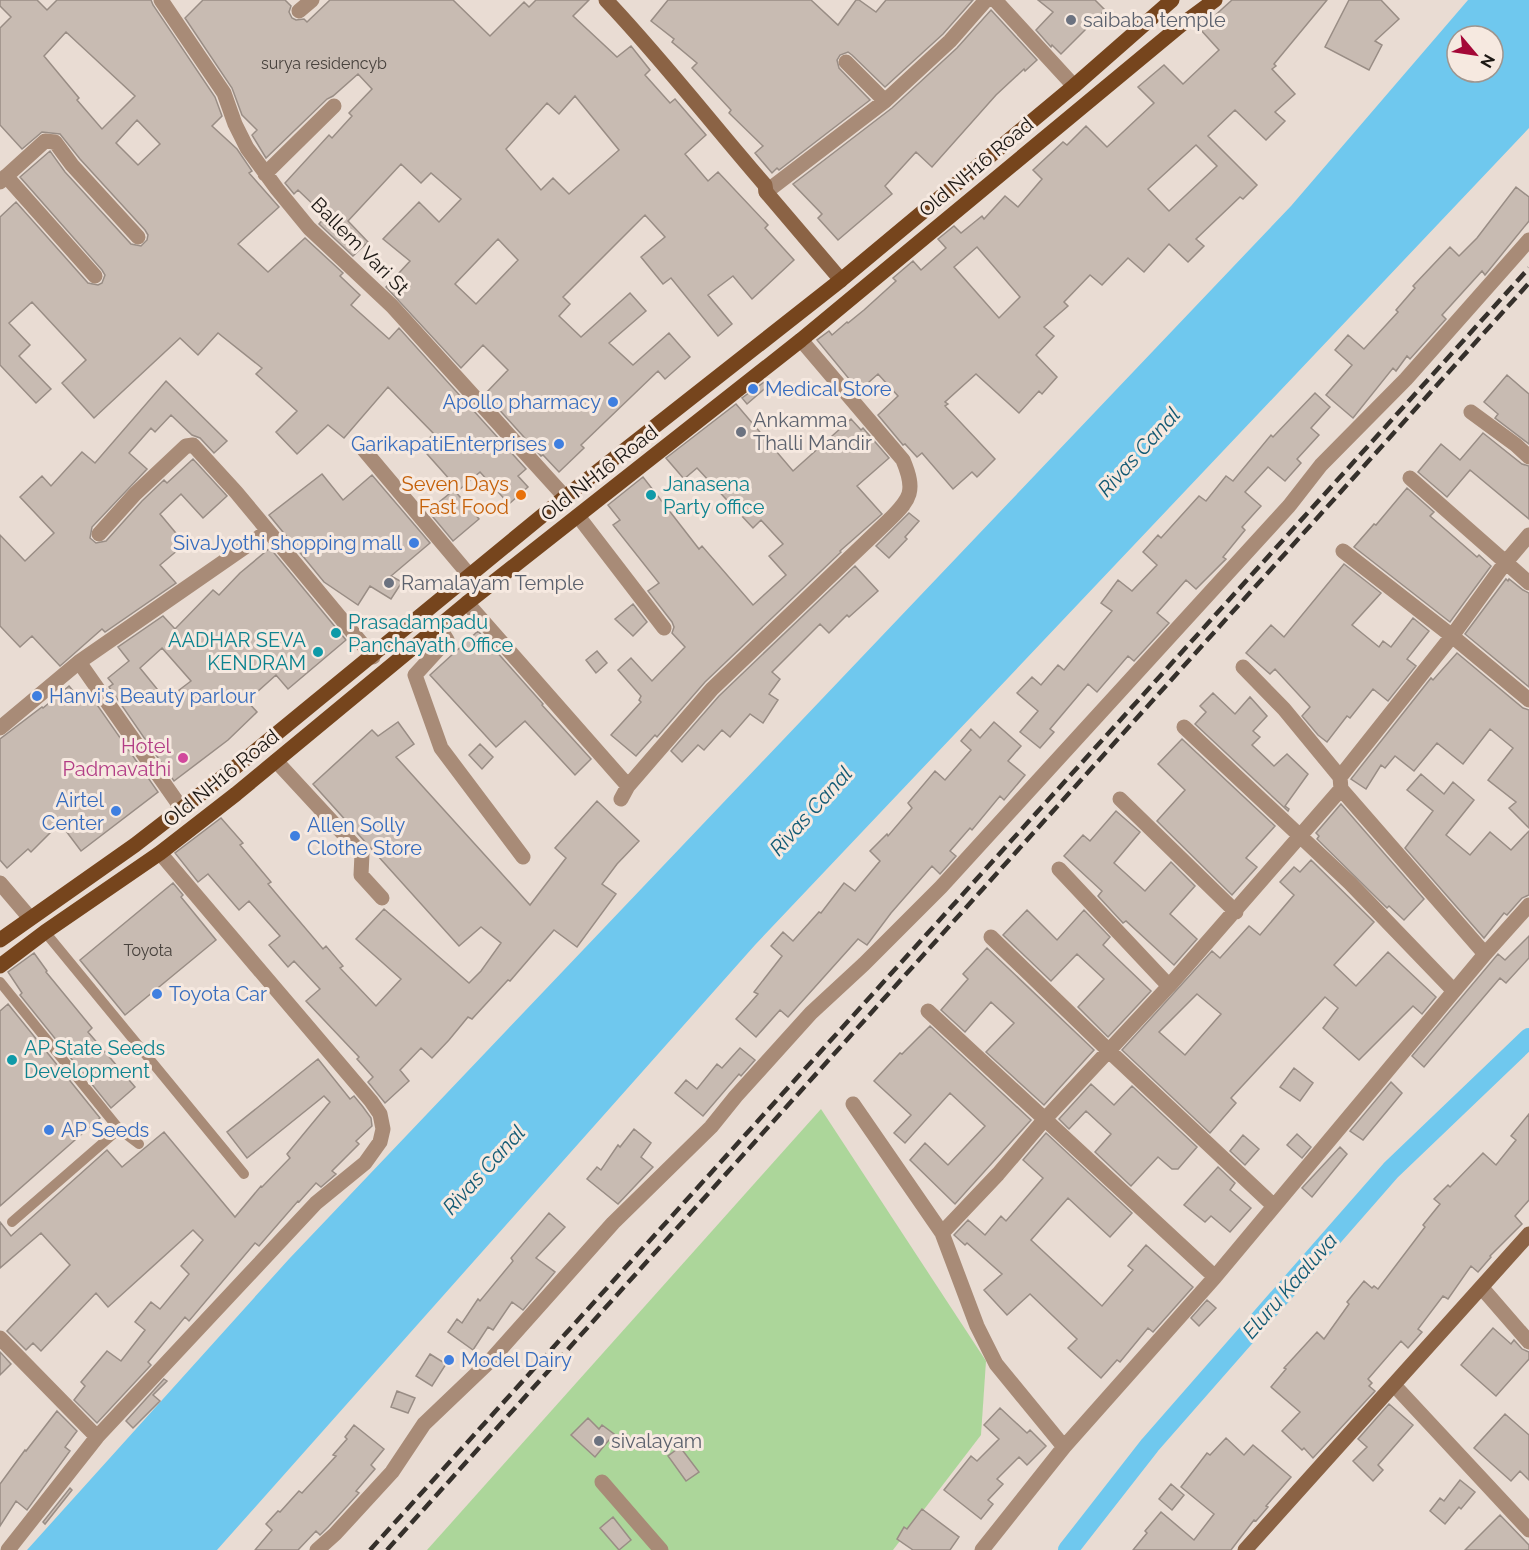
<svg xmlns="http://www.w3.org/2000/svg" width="1529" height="1550" font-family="Raleway,sans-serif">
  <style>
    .green { fill: #acd69a }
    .water { fill: #6fc8ee; fill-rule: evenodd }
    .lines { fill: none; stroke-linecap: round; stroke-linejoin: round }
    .canal { stroke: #6fc8ee; stroke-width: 20 }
    .building { fill: #c8bbb2; stroke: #998d85; stroke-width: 1.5; fill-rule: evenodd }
    .lane { stroke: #a88b77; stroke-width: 10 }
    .street { stroke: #a88b77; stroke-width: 15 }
    .secondary { stroke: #8b6345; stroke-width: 15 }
    .primary { stroke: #76451d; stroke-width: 15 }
    .rail { stroke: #35302b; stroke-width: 4.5; stroke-dasharray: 12 6; stroke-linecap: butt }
    .worship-dot { fill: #6b7280; stroke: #f6e9e0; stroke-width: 2 }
    .shop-dot { fill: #3f7fe0; stroke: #f6e9e0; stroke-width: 2 }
    .food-dot { fill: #e8710a; stroke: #f6e9e0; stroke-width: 2 }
    .culture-dot { fill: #0f9aa8; stroke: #f6e9e0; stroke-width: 2 }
    .hotel-dot { fill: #d1479c; stroke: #f6e9e0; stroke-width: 2 }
    .labels { text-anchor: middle; stroke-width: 6; stroke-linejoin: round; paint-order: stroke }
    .number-label { font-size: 16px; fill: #47413c }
    .worship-label { font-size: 20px; fill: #5b616d; stroke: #f6e9e0; text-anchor: start }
    .street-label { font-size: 20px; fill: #1c1814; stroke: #f6e9e0 }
    .shop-label { font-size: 20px; fill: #366cbe; stroke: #f6e9e0; text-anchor: start }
    .food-label { font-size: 20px; fill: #c56008; stroke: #f6e9e0; text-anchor: end }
    .culture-label { font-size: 20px; fill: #0d838f; stroke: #f6e9e0; text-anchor: start }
    .hotel-label { font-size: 20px; fill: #b23c85; stroke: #f6e9e0; text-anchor: end }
    .water-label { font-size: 21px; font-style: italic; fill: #125a74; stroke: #f6e9e0 }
  </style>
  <rect width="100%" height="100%" fill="#e9dcd3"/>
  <path class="green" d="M821,1109L986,1361L981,1435L893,1550H427Z"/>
  <path class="water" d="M1468,0H1529V128L755,945L217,1550H27L289,1259L1291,206ZM1457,36H1493V72H1457Z"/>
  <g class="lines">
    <path class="canal" d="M1068,1550L1150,1445L1391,1170L1529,1038"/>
  </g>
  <path class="building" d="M0,0H37L47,10L57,0H151L153,5L215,97L222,116L212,126L237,149L252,171L249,173L279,207L238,244L268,272L305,238L343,273L340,276L360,295L351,305L389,339L399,328L526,469L518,476L528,487L509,504L480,472L459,490L420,446L434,434L388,387L344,438L328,425L297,454L276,432L297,411L256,374L262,368L218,333L198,355L180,338L94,418L62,383L86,360L32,302L9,323L30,345L19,356L51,389L36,403L0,365V217L16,202L88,283L98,285L102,283L105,275L102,270L20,177L50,151L65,172L131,244L141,246L147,240L148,235L145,230L80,159L60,134L42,132L22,149L0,125V28L11,17L0,6ZM66,32L135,96L102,129L77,100L79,98L44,56ZM137,120L160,144L138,165L116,143Z
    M203,0H285L291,6L289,12L292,18L296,20L304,19L307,22L330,0H453L490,36L524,2L529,7L536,0H589L573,16L617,57L631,46L650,70L645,75L670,103L675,99L706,135L685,154L708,181L718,172L768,225L765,228L794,260L752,299L733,276L708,295L732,324L718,336L671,278L663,284L641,257L665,237L645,215L563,297L570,304L559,316L581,337L630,293L646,311L609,343L633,365L669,333L690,357L665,379L658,371L581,445L584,448L559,472L543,455L541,456L485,394L508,370L483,345L461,368L386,287L410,261L383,239L419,202L439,222L461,199L431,173L421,183L401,164L348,221L368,242L353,256L319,224L326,216L321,212L298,190L294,194L285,183L329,135L332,138L352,116L349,113L372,89L358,74L333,96L327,99L266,158L252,135L257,130L242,115L232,88L185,18ZM575,96L619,150L569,194L553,178L541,190L506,149L547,103L559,114ZM498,239L518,260L476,304L455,284Z
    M668,0H811L838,25L856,0H859L876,12L886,0H973L943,34L885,87L852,55L848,52L840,55L837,60L839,68L870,100L779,170L777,168L772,173L755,153L763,146L729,113L731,110L692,68L697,63L672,42L674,39L651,21Z
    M1038,0H1095L1105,10L1061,54L1052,45L1051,47L1036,30L1053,12Z
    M1232,0H1327L1274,64L1276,66L1272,69L1295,94L1275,112L1285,121L1266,140L1235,110L1208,136L1257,185L1243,199L1240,197L1196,239L1204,246L1188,262L1169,244L1144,272L1128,258L1102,285L1090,275L1064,302L1068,306L1044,327L1054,336L1036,355L1057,377L1042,394L1039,391L1019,413L976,374L945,402L948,404L945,406L995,459L977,477L972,472L953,489L922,453L917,457L905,444L903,445L878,415L898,396L878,374L859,391L817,340L829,331L832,335L847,322L848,323L864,310L896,281L893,278L913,261L921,270L946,248L938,239L954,226L961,233L982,216L984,219L1005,196L1018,207L1042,179L1033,170L1063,142L1067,145L1086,126L1107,147L1154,103L1138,87L1164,65L1183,84L1219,50L1200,29ZM1196,145L1217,166L1169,211L1148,189ZM977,247L1020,297L999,318L954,267Z
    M1349,0H1381L1399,19L1375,41L1382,45L1369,70L1325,47Z
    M991,10L1037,60L1025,71L1024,69L996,95L932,167L916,152L885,186L892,194L838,240L818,218L822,214L793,184L892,108L957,48Z
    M1516,187L1529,197V221L1485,275L1482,271L1442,315L1446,319L1410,359L1407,356L1396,371L1393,368L1353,418L1326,395L1352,365L1335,350L1348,335L1364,349L1398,312L1396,310L1415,288L1413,286L1450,247L1459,256L1477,238Z
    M1507,375L1529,394V444L1495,418L1498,414L1484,402Z
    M767,380L770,384L747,404L742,398Z
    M166,381L227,441L214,453L200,438L192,435L171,415L155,432L151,428L129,453L147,469L92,527L90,538L96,543L106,541L142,501L164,480L167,483L193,459L227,496L203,518L181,494L160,514L185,544L160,565L176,583L105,632L102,629L60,666L32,636L20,647L0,626V535L25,561L54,533L20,497L42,476L51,486L82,452L95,463Z
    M1315,393L1330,407L1311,428L1319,435L1297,459L1301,463L1285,481L1268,467L1245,492L1261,506L1242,527L1245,530L1223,557L1226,559L1196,589L1186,580L1157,613L1169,623L1134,661L1128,656L1097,692L1088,684L1050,729L1054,732L1040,748L1020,732L1038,711L1017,693L1032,677L1041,685L1058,665L1064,670L1112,611L1101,603L1118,580L1132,591L1157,565L1143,552L1158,535L1161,538L1199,496L1206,501L1226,476L1233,481L1271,435L1273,437Z
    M736,404L793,471L851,419L861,430L863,428L889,458L857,486L882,514L840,551L841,552L705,682L657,737L655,735L636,756L611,735L641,702L639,700L641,696L618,670L631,658L652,681L685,647L672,633L674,627L672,622L648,591L659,583L613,525L620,520L608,505L643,477L699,549L702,546L753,605L786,575L769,556L783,544L761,520L753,528L697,468L684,479L666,458Z
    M1483,433L1522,464L1529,466V519L1470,470L1447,497L1418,472L1441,444L1460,460Z
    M322,474L343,500L372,475L430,543L391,576L402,582L391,599L370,586L358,605L324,582L269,515Z
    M1407,488L1434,512L1430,516L1477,557L1479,555L1491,566L1450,622L1354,547L1374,524L1376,525Z
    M454,490L479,519L453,541L428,511Z
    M909,513L919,521L905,537L907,539L889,558L876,546Z
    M270,548L346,640L288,689L276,675L247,701L257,712L228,740L174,781L109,687L113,684L108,678L129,661L118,647L163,616L175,629L213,590L219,595L240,573ZM162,648L191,681L166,700L140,668Z
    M1344,564L1381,593L1352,625L1379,647L1383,641L1391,647L1413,618L1429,631L1407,659L1416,666L1388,701L1373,689L1350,718L1347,716L1327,742L1318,735L1302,716L1310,707L1275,669L1270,674L1246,653L1271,625L1284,637Z
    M855,566L878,591L849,617L847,615L829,633L820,624L772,672L780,679L769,694L778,700L763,723L750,714L730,737L722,730L704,750L698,745L682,762L671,751L719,696Z
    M1506,579L1508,581L1509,579L1523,590L1529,593V687L1465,634Z
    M633,604L647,622L633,636L615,619Z
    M478,631L543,704L542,705L591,759L575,775L525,721L496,747L430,675Z
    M597,651L607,663L596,673L586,660Z
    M1457,653L1523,708L1529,710V828L1509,808L1516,802L1488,780L1513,748L1490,729L1463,764L1437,743L1414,771L1395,756L1385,768L1381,765L1366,789L1351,779L1431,678L1433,680Z
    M69,686L85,705L93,699L158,792L81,851L60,823L31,852L28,849L7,868L0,860V739L42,707L43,708Z
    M1213,693L1235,714L1250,697L1267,716L1253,731L1260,737L1252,745L1274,766L1287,754L1308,774L1285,806L1289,809L1288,811L1195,724L1206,712L1200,706Z
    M398,722L414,744L396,757L530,905L566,858L555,848L597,801L639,841L617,864L602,884L616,894L577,947L554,930L510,981L508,980L472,1019L468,1017L449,1040L432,1058L421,1048L400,1070L409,1081L385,1103L368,1082L373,1077L357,1059L359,1057L306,1001L320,989L294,961L288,967L269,945L280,936L249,901L239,910L208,874L198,882L175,853L221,818L243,843L240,845L271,882L268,884L289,909L323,949L326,946L343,966L340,968L376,1006L401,979L356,939L384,909L469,983L481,971L501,943L481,927L459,946L313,784L372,730L378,736Z
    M994,722L1021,746L1008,761L1025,775L1004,800L1000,796L972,830L970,828L950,851L956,856L940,874L932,866L891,913L867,945L858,939L788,1017L780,1010L756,1037L736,1019L758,994L754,992L782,956L771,946L783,932L793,941L819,912L821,913L844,883L855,891L880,861L870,851L887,834L888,836L912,808L908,803L935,771L945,780L971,750L961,741L971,729L980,738Z
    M1182,739L1275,826L1246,858L1257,867L1232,895L1157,821L1185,790L1158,764Z
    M480,744L493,757L482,769L469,755Z
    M1421,774L1444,794L1453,782L1474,800L1446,835L1470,855L1490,832L1511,850L1529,831V895L1522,898L1507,915L1504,913L1484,938L1405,848L1433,811L1407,790Z
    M1341,804L1424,899L1404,920L1389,906L1387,908L1317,839L1319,836L1316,833Z
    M1116,811L1140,832L1114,863L1145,891L1171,862L1195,886L1170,914L1197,939L1174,965L1126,921L1123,923L1098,896L1102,891L1064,856L1083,835L1090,841Z
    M1311,860L1374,922L1334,965L1356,986L1388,952L1436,997L1422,1014L1413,1006L1359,1060L1323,1028L1338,1008L1325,997L1231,1098L1236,1103L1210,1133L1122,1050L1212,951L1220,958L1249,926L1260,935L1294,895L1280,882L1294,867L1300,872ZM1197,994L1221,1014L1185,1055L1159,1032Z
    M173,883L183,895L181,897L216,940L125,1015L80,960Z
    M1027,910L1057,940L1084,910L1110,937L1103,945L1151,991L1108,1037L1078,1007L1104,979L1077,954L1051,981L1003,935Z
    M1529,936V958L1506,983L1500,978L1424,1067L1412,1056L1498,954L1505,960Z
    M987,948L1094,1050L1044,1105L986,1052L1014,1023L991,1002L965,1032L941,1010L968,979L963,974Z
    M34,953L47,971L46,972L92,1028L88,1032L135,1087L111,1108L20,995L22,993L8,972Z
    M8,1004L100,1118L0,1206V1011Z
    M930,1026L1031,1120L955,1204L910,1160L925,1143L948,1165L985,1126L950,1093L905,1143L894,1133L911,1115L874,1081L900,1053L902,1054Z
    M740,1048L755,1060L741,1076L739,1074L703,1116L675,1093L686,1080L697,1089L717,1064L722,1068Z
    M318,1059L350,1099L354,1096L363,1107L371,1118L372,1126L356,1141L359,1144L332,1171L336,1174L321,1187L316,1183L299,1202L298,1201L259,1246L255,1243L189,1321L185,1317L148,1362L151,1365L97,1423L74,1400L85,1386L81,1382L107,1351L121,1361L145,1330L135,1322L151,1302L160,1309L189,1274L181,1266L203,1240L193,1230L108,1307L96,1293L41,1351L33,1343L26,1350L7,1331L70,1265L41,1233L0,1268V1222L11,1236L107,1150L122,1167L164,1132L235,1217L261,1186L262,1187L290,1158L287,1154L330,1102L324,1096L247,1158L227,1132Z
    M1294,1068L1313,1083L1300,1101L1280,1087Z
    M1391,1082L1402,1093L1363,1140L1350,1131Z
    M1091,1084L1114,1105L1132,1086L1197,1147L1178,1169H1172L1158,1157L1131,1186L1095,1152L1111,1134L1086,1111L1069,1129L1059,1119Z
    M1529,1114V1200L1515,1216L1522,1224L1490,1256L1491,1257L1478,1272L1471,1266L1448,1299L1443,1296L1418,1329L1422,1332L1408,1348L1401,1341L1368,1379L1372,1383L1369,1386L1375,1391L1313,1458L1304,1448L1302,1450L1282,1431L1300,1412L1271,1387L1286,1369L1284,1368L1317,1332L1324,1339L1349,1304L1347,1302L1364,1281L1372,1288L1374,1286L1378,1289L1425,1227L1423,1225L1440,1204L1434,1199L1448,1185L1450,1187L1483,1153L1496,1165L1516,1140L1511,1136Z
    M634,1129L651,1143L641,1157L653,1167L618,1204L587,1179L597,1167L601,1170L618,1145L620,1147Z
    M1046,1133L1132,1213L1110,1237L1068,1198L1031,1240L1102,1306L1133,1270L1128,1266L1146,1245L1193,1287L1153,1332L1148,1328L1120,1362L1117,1360L1101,1378L1068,1348L1077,1339L1030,1294L1007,1315L984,1290L1002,1274L967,1243L965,1245L954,1235L968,1220L985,1235L1001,1216L1006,1221L1043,1178L1023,1160Z
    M1297,1134L1311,1147L1302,1158L1287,1145Z
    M1243,1135L1259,1149L1245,1165L1230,1151Z
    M1340,1147L1347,1154L1312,1197L1302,1188Z
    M1218,1167L1235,1183L1230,1190L1251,1208L1230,1232L1211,1216L1205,1222L1184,1205Z
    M549,1213L565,1227L536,1258L555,1272L523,1310L512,1302L493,1330L488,1327L473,1350L448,1332L457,1319L462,1323L478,1299L480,1301L513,1261L511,1258Z
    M1207,1300L1216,1308L1199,1326L1191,1318Z
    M1493,1328L1511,1344L1514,1340L1522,1349L1529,1352V1359L1496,1396L1461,1365Z
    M0,1352L11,1364L0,1375Z
    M430,1354L446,1364L432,1386L416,1376Z
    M164,1379L167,1381L153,1395L160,1401L133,1428L126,1421Z
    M397,1391L415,1398L408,1413L391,1407Z
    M1389,1404L1413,1425L1378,1465L1383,1470L1373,1481L1353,1461L1367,1447L1358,1439Z
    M1000,1408L1027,1433L1030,1430L1046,1446L1027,1465L1019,1457L997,1479L1003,1484L988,1500L993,1504L981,1519L944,1490L971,1456L977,1461L999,1439L984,1425Z
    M57,1411L77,1431L65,1447L70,1451L27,1510L16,1501L0,1526V1484L25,1450L26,1451Z
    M1505,1414L1529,1435V1480L1520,1471L1511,1481L1474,1448Z
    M588,1418L599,1429L602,1425L614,1434L595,1457L571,1435Z
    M354,1425L384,1449L371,1465L375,1469L356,1491L359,1493L328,1527L320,1535L316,1531L298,1550H255L272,1530L266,1524L278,1511L280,1512L299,1491L302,1493L336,1456L333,1455L347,1439L345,1437Z
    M1226,1438L1244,1455L1253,1445L1291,1477L1266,1506L1268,1507L1256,1521L1254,1520L1231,1550H1133L1147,1533L1145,1531L1161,1512L1194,1540L1214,1514L1181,1487L1207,1453L1210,1455Z
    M680,1447L699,1472L686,1481L668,1456Z
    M1460,1480L1475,1492L1461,1509L1459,1507L1445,1524L1430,1511L1440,1498L1444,1501Z
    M1171,1484L1184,1495L1172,1510L1159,1499Z
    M70,1488L72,1490L45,1524L43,1522Z
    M922,1509L959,1537L950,1550H913L897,1539L904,1527L907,1529Z
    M1500,1515L1529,1545V1550H1465Z
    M613,1517L631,1540L619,1550L600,1528Z"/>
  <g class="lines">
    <path class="lane" d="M45,932L244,1174
      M0,982L119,1129L139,1144
      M12,1222L119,1129"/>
    <path class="street" d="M161,0L224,93L235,124L247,148L277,189L309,228L392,306L565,497
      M995,0L1074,86
      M299,11L312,0
      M846,62L885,101
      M265,174L334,106
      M6,176L95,276
      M0,182L45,141L55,142L72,165L138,237
      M766,192L885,101L950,41L986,0
      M1471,412L1516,445L1529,457
      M364,450L470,576
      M1410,478L1529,583
      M578,516L664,628
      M99,534L135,494L186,446L193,445L236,492L373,657
      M1343,551L1452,636L1529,700
      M467,603L628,786
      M439,627L447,640L415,675L441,748L523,857
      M79,662L182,809
      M1243,667L1284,709L1340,777L1341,789L1485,954
      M1184,727L1350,883L1454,991
      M0,728L79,662L268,531
      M276,761L362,854L361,875L382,898
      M1340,777L1452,636L1505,563L1529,535
      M621,799L628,786L712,689L888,521C911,499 916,491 903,460L801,340
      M1120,799L1236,912
      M1059,869L1169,986
      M0,883L30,918
      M991,937L1109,1051L1274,1206
      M928,1011L1215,1277
      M853,1104L942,1233L977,1326L996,1364L1064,1447
      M942,1233L998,1174L1044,1120L1169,986L1341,789
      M1482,1288L1529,1342
      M0,1338L97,1437
      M1394,1385L1529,1530
      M602,1482L661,1550
      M8,1550L97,1437L316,1203L365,1163L380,1142L383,1129L380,1114L371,1101L160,853
      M317,1550L335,1534L392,1472L424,1424L490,1361L613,1223L711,1127L736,1096L811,1013L864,964L941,887L1289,506L1321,465L1406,379L1529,240
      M982,1550L1064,1447L1215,1277L1485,954L1529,905"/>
    <path class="secondary" d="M606,0C662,59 712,124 765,185L766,192L841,280
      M1245,1550L1529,1234"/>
    <path class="primary" d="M0,940L135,845L242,762L565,497L841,280L1074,86L1172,0
      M0,966L45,932L160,853L236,794L467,603L801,340L1181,25L1215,0"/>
    <path class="rail" d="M370,1550L1529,268
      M387,1550L1529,283"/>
  </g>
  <g class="worship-dot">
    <circle cx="1071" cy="20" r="6"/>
    <circle cx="741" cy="432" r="6"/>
    <circle cx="389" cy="583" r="6"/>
    <circle cx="599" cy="1441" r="6"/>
  </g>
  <g class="shop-dot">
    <circle cx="753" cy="389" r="6"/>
    <circle cx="613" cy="402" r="6"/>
    <circle cx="559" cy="444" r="6"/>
    <circle cx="414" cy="543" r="6"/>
    <circle cx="37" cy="696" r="6"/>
    <circle cx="116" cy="811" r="6"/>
    <circle cx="295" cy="836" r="6"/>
    <circle cx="157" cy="994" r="6"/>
    <circle cx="49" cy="1130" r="6"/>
    <circle cx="449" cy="1360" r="6"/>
  </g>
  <circle class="food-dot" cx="521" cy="495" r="6"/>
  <g class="culture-dot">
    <circle cx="651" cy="495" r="6"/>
    <circle cx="336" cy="633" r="6"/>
    <circle cx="318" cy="652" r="6"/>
    <circle cx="12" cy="1060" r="6"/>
  </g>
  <circle class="hotel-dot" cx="183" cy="758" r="6"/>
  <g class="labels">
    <g class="number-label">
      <text x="324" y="69">surya residencyb</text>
      <text x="148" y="956">Toyota</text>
    </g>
    <g class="worship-label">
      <text x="1083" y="27">saibaba temple</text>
      <text x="753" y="427">Ankamma<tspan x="753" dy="23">Thalli Mandir</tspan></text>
      <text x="401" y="590">Ramalayam Temple</text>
      <text x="611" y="1448">sivalayam</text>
    </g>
    <g class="street-label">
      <text transform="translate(976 167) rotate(-40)" y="7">Old NH16 Road</text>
      <text transform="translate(360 246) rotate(45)" y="7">Ballem Vari St</text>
      <text transform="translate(599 473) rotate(-38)" y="7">Old NH16 Road</text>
      <text transform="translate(221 778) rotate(-39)" y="7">Old NH16 Road</text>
    </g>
    <g class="shop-label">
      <text x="765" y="396">Medical Store</text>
      <text x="601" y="409" text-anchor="end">Apollo pharmacy</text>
      <text x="547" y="451" text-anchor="end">GarikapatiEnterprises</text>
      <text x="402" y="550" text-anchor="end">SivaJyothi shopping mall</text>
      <text x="49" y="703">Hanvi's Beauty parlour</text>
      <text x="104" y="807" text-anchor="end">Airtel<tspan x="104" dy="23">Center</tspan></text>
      <text x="307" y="832">Allen Solly<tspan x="307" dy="23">Clothe Store</tspan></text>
      <text x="169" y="1001">Toyota Car</text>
      <text x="61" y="1137">AP Seeds</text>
      <text x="461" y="1367">Model Dairy</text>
    </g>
    <g class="food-label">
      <text x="509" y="491">Seven Days<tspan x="509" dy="23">Fast Food</tspan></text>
    </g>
    <g class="culture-label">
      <text x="663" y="491">Janasena<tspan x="663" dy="23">Party office</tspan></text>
      <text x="348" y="629">Prasadampadu<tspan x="348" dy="23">Panchayath Office</tspan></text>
      <text x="306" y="647" text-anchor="end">AADHAR SEVA<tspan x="306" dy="23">KENDRAM</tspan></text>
      <text x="24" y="1055">AP State Seeds<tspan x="24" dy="23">Development</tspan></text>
    </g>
    <g class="hotel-label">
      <text x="171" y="753">Hotel<tspan x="171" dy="23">Padmavathi</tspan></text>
    </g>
    <g class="water-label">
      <text transform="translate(1139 452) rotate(-48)" y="7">Rivas Canal</text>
      <text transform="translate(811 811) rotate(-48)" y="7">Rivas Canal</text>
      <text transform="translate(484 1170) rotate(-48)" y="7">Rivas Canal</text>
      <text transform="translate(1290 1286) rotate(-49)" y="7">Eluru Kaaluva</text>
    </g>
  </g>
  <g transform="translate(1475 54) rotate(119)"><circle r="28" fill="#f6e9e0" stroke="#9f958e" stroke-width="1.5"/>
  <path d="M0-4.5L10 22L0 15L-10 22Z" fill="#a40837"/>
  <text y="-9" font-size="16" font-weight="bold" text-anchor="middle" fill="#1c1814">N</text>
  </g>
</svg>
